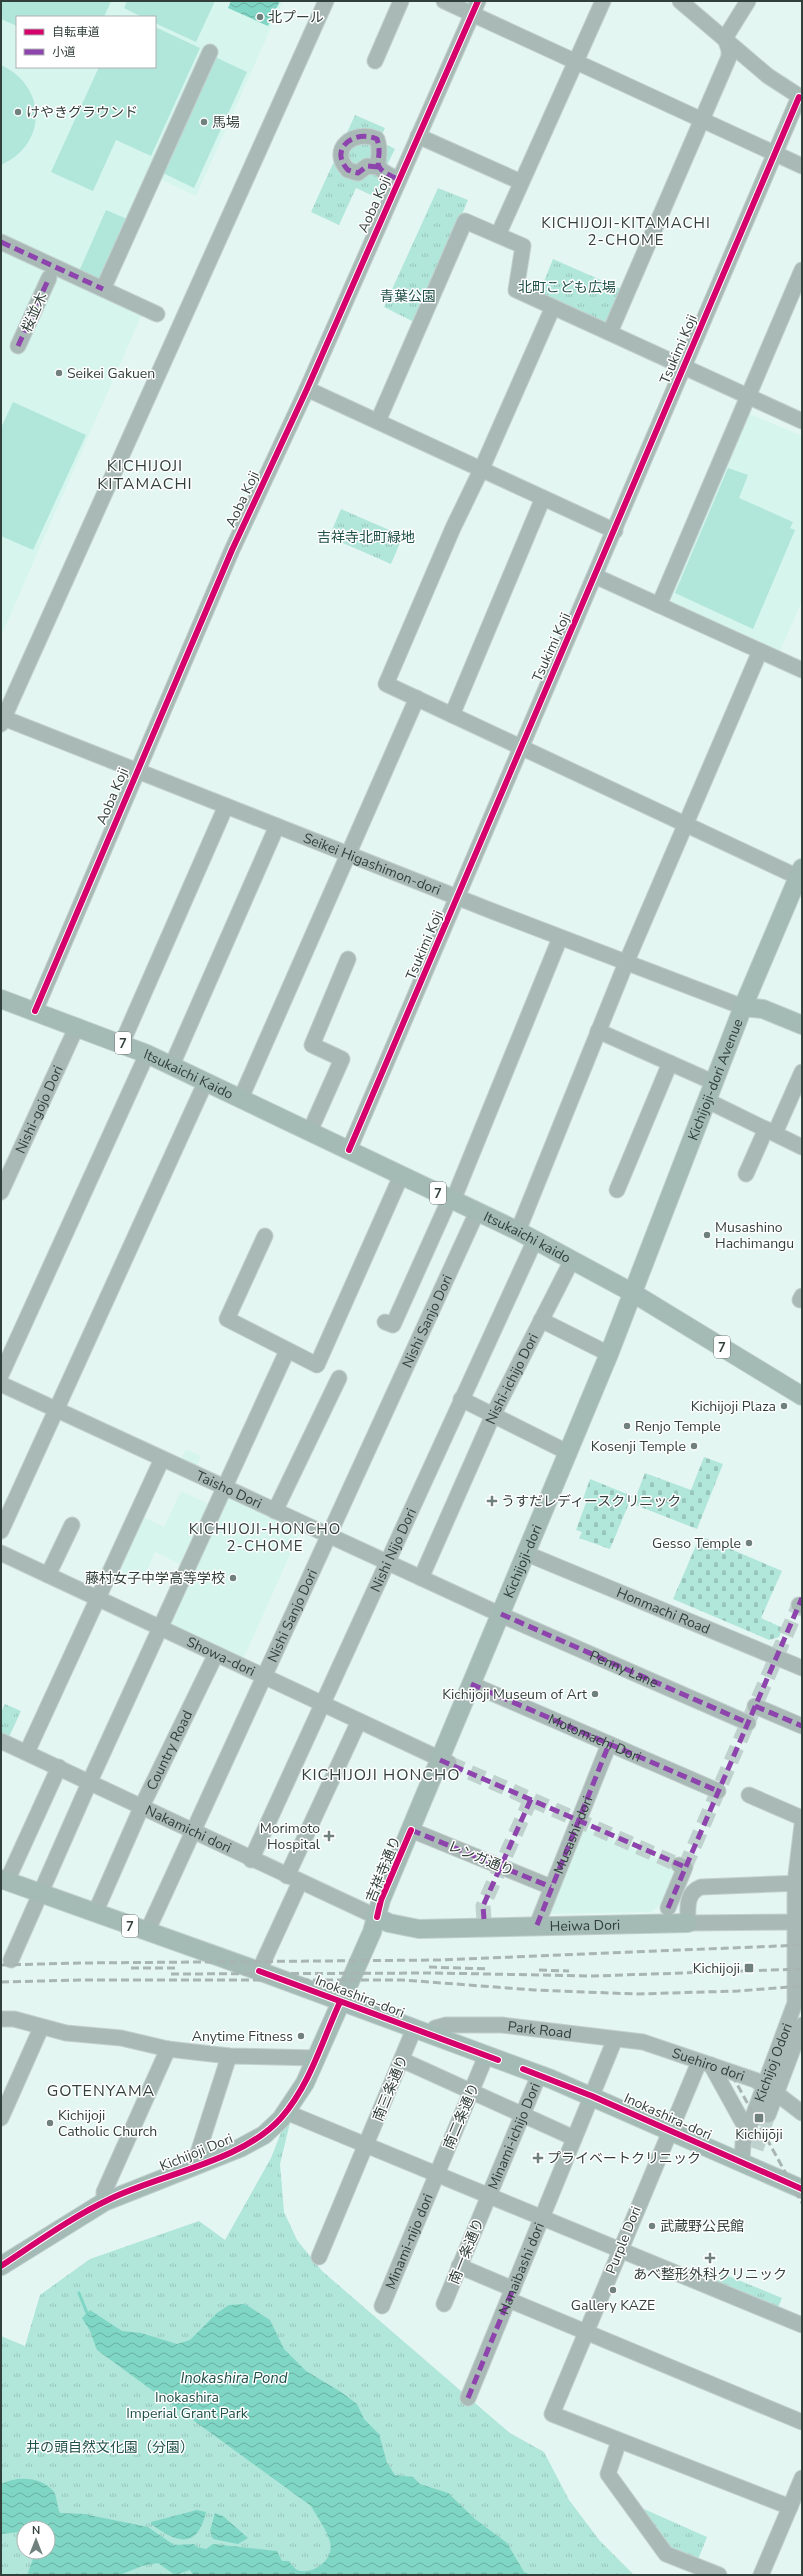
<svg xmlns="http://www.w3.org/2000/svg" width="803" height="2576" font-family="'Nunito Sans','Noto Sans JP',sans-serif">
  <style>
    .built { fill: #d5f5ed; fill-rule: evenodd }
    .grass { fill: #b1e6da }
    .cemetery { fill: url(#cemetery-stones) }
    .park { fill: url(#park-tufts); fill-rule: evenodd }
    .water { fill: url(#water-waves) }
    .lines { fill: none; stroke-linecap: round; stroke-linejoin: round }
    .stream { stroke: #80d6c5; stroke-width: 3 }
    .minor-tunnel { stroke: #c0d2ce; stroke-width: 15; stroke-dasharray: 15 8; stroke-linecap: butt }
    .minor-casing { stroke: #c2d0cd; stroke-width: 17 }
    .major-casing { stroke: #c2d0cd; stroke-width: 20 }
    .minor { stroke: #a9bab6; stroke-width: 15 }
    .major { stroke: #a3bab5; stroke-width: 18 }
    .rail { stroke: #a8b5b2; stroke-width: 3; stroke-dasharray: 8 4; stroke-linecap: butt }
    .quiet { stroke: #8e44ad; stroke-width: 5; stroke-dasharray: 10 5; stroke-linecap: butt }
    .cycleway-casing { stroke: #fff; stroke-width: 8 }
    .cycleway { stroke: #d6006c; stroke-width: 6 }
    .poi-dot { fill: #70807c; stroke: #fff; stroke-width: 1.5 }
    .labels { text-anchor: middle; stroke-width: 3; stroke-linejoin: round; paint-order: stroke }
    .shield { fill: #fff; stroke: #707976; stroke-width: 1 }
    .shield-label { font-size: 13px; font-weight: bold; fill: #32403c }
    .poi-label { font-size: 14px; fill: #32403c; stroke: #fff; text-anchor: start }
    .street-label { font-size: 14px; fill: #32403c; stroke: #fff }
    .park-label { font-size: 14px; fill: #205148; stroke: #fff }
    .neighbourhood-label { font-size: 15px; letter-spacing: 1px; fill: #32403c; stroke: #fff }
    .water-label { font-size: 15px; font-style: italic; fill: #1f5046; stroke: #fff }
    .quarter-label { font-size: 16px; letter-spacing: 1px; fill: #32403c; stroke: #fff }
  </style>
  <defs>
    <pattern id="cemetery-stones" width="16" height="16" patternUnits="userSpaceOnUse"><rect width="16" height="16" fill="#b1e6da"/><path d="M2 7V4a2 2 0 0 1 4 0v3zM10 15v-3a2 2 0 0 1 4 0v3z" fill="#99c6bc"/></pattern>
    <pattern id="park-tufts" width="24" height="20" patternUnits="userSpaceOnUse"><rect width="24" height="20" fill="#b1e6da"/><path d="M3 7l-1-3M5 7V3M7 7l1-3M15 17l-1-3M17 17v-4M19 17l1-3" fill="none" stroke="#99c6bc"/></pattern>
    <pattern id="water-waves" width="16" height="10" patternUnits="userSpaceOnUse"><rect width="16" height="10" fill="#80d6c5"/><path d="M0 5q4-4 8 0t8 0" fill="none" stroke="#69afa1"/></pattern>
  </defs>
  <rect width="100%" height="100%" fill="#e4f6f2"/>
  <path class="built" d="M1,1H283L196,196L149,174L95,294L142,314L1,636ZM17,17H155V67H17Z
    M748,413L802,436V601L779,653L666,599Z
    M186,1449L201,1456L194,1472L178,1465Z
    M181,1491L215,1507L186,1567L155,1552L142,1582L111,1569L137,1514L164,1527Z
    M225,1494L301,1530L241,1664L165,1626Z
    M578,1825L674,1866L676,1870L661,1904L651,1912L543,1914Z"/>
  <path class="grass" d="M1,1H111L104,17H17V26L1,19Z
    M127,1H215L196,42L155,23V17H142L124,8Z
    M155,27L200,48L151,156L116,140L93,191L51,172L99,67H155Z
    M215,57L247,72L194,188L161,172Z
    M1,65C47,86 48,144 1,165Z
    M106,210L127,219L98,285L77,276Z
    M13,402L86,435L33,550L1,536V428Z
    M728,468L748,475L739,498L793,522L790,528L795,530L753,629L675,593Z"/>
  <path class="cemetery" d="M704,1457L723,1464L697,1529L633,1504L645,1473L691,1490Z
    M590,1479L632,1496L610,1549L579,1538L582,1532L576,1530L587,1500L583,1499Z
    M700,1536L782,1571L761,1618L783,1628L779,1637L769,1640L673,1599Z"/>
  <path class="park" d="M355,115L385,128L379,141L395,149L386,167L396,171L382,200L356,188L339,225L311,212Z
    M438,188L468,200L416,323L384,307Z
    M553,259L621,289L605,324L538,296Z
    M341,509L403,536L391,564L329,537Z
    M5,1704L21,1711L9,1737L1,1734V1712Z
    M290,2123L280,2164L284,2212L297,2240L322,2271L497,2422L510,2433L544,2452L569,2500L600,2541L634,2575H1V2336L25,2346L40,2295L90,2259L199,2221L225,2240L271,2158L284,2125ZM24,2528H48V2552H24Z
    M721,2273L782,2298L777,2310L716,2284Z
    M635,2505L707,2537L697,2562L667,2549Z"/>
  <path class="water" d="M231,1H280L268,26L228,8Z
    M245,2304L270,2320L284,2349L306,2371L341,2392L357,2404L364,2419L379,2434L387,2463L395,2475L413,2477L420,2484L448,2493L475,2519L507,2543L524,2572L531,2575H193L190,2570L175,2575L158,2563L142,2566L120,2575H27L33,2559L31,2552H48V2528H24V2537L20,2532L1,2534V2484C16,2476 42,2476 54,2492C57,2497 57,2507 60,2513L84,2514L148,2527L174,2545L194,2544L197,2547L206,2549L213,2544L277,2551L282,2561H289C291,2564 294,2568 297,2570C313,2576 335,2559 330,2542C327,2530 317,2517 311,2506L97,2350L90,2331L82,2318L90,2310L122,2331L141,2333L177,2344L190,2340L217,2313L229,2305Z
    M197,2510L206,2512C197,2550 177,2543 151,2524V2522Z
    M215,2513L223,2516L248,2538L238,2544L213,2539L210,2531Z"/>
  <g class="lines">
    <path class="stream" d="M79,2293L87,2313"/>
    <path class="minor-tunnel" d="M449,1763L679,1865
      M685,1867L802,1598
      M484,1919L483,1906L531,1799
      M756,2149L768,2115"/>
    <g class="minor-casing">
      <g id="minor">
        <path d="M444,1L802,166"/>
        <path d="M680,1L768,76L802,98"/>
        <path d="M375,61L401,1"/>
        <path d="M418,136L521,182"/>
        <path d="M378,167L367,166L358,173L348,170C328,149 354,129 377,139C385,163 365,165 398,179"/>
        <path d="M498,235L603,1"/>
        <path d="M1,242L157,314"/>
        <path d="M103,289L210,52"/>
        <path d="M553,307L482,468L453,528L386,684L798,877"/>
        <path d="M610,332L729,57V50L725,38L748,1"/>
        <path d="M18,346L49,278"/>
        <path d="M307,389L615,531"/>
        <path d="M378,421L465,221L523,246L516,290L802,421"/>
        <path d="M595,576L802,670"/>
        <path d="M659,605L802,270"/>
        <path d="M452,715L543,498"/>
        <path id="s1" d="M1,717L492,911L743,1007"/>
        <path d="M1,724L326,1"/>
        <path d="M35,1011L232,550L307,389L478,1"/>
        <path d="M598,1031L715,1083"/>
        <path d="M122,1043L226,806"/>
        <path d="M172,1065L277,826"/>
        <path d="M241,1098L417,698"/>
        <path d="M708,1101L802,1147"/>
        <path d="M310,1131L342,1059L312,1045L348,959"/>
        <path d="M775,1133L802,1072"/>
        <path d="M349,1150L799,97"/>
        <path d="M746,1174L766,1129"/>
        <path d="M617,1190L670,1063"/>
        <path id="s2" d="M1,1192L77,1026"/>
        <path d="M518,1231L626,963L760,651"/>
        <path d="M265,1236L227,1319L317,1365L401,1176"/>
        <path d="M800,1300L802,1296"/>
        <path d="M541,1320L609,1354"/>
        <path d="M385,1322L393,1325L446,1207L456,1193L560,938"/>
        <path d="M1,1375L147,1054"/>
        <path id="s3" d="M1,1384L508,1618L748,1723"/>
        <path d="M461,1399L567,1452"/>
        <path d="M275,1511L339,1378"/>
        <path d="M1,1531L206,1081"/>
        <path id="s4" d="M1,1553L449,1763"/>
        <path id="s5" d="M525,1553L802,1668"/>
        <path d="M48,1575L72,1525"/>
        <path id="s6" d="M421,1578L493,1415L572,1260"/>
        <path d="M799,1605L802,1606"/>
        <path d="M471,1684L718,1791"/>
        <path d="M755,1706L802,1726"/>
        <path id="s7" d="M1,1741L377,1917"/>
        <path d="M27,1752L162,1459"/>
        <path d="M749,1795L802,1818"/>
        <path d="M411,1830L551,1887"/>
        <path id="s8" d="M251,1860L535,1240"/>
        <path d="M287,1876L359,1721"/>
        <path d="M7,1881L59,1767"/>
        <path d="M802,1883L701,1887C685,1893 688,1910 688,1923L802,1922"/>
        <path d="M668,1908L685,1867L679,1865"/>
        <path id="s9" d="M95,1913L142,1806L216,1654"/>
        <path id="s10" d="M537,1925L609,1744"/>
        <path id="s11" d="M147,1932L477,1212"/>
        <path d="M11,1960L90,1781L287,1351"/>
        <path d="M259,1971L300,1882"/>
        <path d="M1,2019H14L66,2033L121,2038L168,2049L229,2056L316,2058"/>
        <path id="s12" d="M432,2036L435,2028L446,2025H502L643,2042L755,2080L776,2093L802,2113"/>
        <path d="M402,2060L574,2138"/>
        <path d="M711,2065L748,2132"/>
        <path d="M697,2067L552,2414L790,2507L802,2478"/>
        <path d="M286,2112L802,2325"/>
        <path d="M768,2115L802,2025"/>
        <path d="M1,2118L41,2028"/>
        <path id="s13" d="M742,2162L743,2143L795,2003V1883L802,1825"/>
        <path d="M197,2165V2156L229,2056"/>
        <path d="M104,2202V2192L168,2049"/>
        <path d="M319,2257L414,2029"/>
        <path d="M459,2266L513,2289"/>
        <path d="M509,2300L802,2422"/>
        <path id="s14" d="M444,2304L539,2075"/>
        <path id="s15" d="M382,2306L486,2056"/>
        <path id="s16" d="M468,2398L615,2039"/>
        <path d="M619,2441L608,2474L666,2554L719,2575"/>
        <path d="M761,2575L790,2507"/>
      </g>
    </g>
    <g class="major-casing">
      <g id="major">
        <path id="s17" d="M1,999L147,1054L518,1231L633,1293L802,1396"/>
        <path d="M743,1007L763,1009L802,1025"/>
        <path d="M1,1879L259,1971L551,2079L802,2189"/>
        <path id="s18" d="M377,1917L389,1923L419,1929L688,1923"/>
        <path id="s19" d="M1,2266L104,2202L240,2148L264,2135L281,2119L305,2083L372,1932L381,1900L609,1354L743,1007L802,868"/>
      </g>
    </g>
    <use href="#minor" class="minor"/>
    <use href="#major" class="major"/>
    <path class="rail" d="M1,1965L80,1963L441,1960L802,1945
      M429,1967L489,1969
      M131,1968H179
      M539,1970L569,1971
      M171,1974L435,1973L593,1976L802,1969
      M1,1982L81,1980H403L534,1990L636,1994L738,1991L802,1986
      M732,2075L802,2203"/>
    <g class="quiet">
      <path d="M378,167L367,166L358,173L348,170C328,149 354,129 377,139C385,163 365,165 398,179"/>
      <path d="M1,242L103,289"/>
      <path d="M18,346L49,278"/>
      <path d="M501,1614L748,1723"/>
      <path id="s20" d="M471,1684L718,1791"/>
      <path d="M755,1706L802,1726"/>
      <path d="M440,1760L685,1867"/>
      <path d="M411,1830L551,1887"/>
      <path d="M668,1908L802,1598"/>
      <path d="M484,1919L483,1906L531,1799"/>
      <path d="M537,1925L609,1744"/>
      <path d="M468,2398L513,2289"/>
    </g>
    <g class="cycleway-casing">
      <path id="cycleway" d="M35,1011L232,550L307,389L478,1
        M349,1150L799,97
        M377,1917L381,1900L411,1830
        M259,1971L498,2060
        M523,2069L592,2096L802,2189
        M1,2266C36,2243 72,2217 110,2199C161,2174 243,2161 281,2118C310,2085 322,2041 340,2002"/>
    </g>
    <use href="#cycleway" class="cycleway"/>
  </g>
  <g class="poi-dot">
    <circle cx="260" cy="17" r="4"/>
    <circle cx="18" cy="112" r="4"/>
    <circle cx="204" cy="122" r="4"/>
    <circle cx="59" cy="373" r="4"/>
    <circle cx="707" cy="1235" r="4"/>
    <circle cx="784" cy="1406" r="4"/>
    <circle cx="627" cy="1426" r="4"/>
    <circle cx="694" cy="1446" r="4"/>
    <path d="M490 1495h4v4h4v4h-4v4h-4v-4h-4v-4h4z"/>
    <circle cx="749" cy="1543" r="4"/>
    <circle cx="233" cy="1578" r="4"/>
    <circle cx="595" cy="1694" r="4"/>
    <path d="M327 1830h4v4h4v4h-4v4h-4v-4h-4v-4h4z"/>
    <rect x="744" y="1963" width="10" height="10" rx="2"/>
    <circle cx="301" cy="2036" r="4"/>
    <rect x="754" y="2113" width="10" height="10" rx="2"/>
    <circle cx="50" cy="2123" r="4"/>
    <path d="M536 2152h4v4h4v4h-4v4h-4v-4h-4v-4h4z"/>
    <circle cx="652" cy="2226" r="4"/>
    <path d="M708 2252h4v4h4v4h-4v4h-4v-4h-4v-4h4z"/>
    <circle cx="613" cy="2290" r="4"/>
  </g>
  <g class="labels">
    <g class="shield">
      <rect x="115" y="1032" width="16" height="22" rx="3"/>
      <rect x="430" y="1182" width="16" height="22" rx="3"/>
      <rect x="714" y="1336" width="16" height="22" rx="3"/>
      <rect x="122" y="1915" width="16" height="22" rx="3"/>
    </g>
    <g class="shield-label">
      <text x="123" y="1048">7</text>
      <text x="438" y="1198">7</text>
      <text x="722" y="1352">7</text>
      <text x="130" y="1931">7</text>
    </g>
    <g class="poi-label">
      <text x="268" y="22">北プール</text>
      <text x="26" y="117">けやきグラウンド</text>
      <text x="212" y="127">馬場</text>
      <text x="67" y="378">Seikei Gakuen</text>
      <text x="715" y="1232">Musashino<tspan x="715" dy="16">Hachimangu</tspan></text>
      <text x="776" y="1411" text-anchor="end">Kichijoji Plaza</text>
      <text x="635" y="1431">Renjo Temple</text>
      <text x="686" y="1451" text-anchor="end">Kosenji Temple</text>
      <text x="501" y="1506">うすだレディースクリニック</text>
      <text x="741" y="1548" text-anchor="end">Gesso Temple</text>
      <text x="225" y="1583" text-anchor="end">藤村女子中学高等学校</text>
      <text x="587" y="1699" text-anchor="end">Kichijoji Museum of Art</text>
      <text x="320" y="1833" text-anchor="end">Morimoto<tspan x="320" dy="16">Hospital</tspan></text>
      <text x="740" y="1973" text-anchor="end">Kichijoji</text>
      <text x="293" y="2041" text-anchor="end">Anytime Fitness</text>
      <text x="58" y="2120">Kichijoji<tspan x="58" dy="16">Catholic Church</tspan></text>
      <text x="759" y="2139" text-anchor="middle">Kichijōji</text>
      <text x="547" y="2163">プライベートクリニック</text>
      <text x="660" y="2231">武蔵野公民館</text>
      <text x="710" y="2279" text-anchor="middle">あべ整形外科クリニック</text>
      <text x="613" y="2310" text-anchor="middle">Gallery KAZE</text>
    </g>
    <g class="street-label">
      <text transform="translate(374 204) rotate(-66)" y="5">Aoba Koji</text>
      <text transform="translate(34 312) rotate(-66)" y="5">桜並木</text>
      <text transform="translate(678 349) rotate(-67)" y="5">Tsukimi Koji</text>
      <text transform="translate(242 499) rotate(-65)" y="5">Aoba Koji</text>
      <text transform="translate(551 647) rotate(-66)" y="5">Tsukimi Koji</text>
      <text transform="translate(112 796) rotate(-67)" y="5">Aoba Koji</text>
      <text dy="5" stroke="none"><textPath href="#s1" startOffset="399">Seikei Higashimon-dori</textPath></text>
      <text transform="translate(424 945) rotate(-67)" y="5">Tsukimi Koji</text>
      <text dy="5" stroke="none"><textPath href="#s17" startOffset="202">Itsukaichi Kaido</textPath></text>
      <text dy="5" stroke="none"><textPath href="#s19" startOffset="1446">Kichijoji-dori Avenue</textPath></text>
      <text dy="5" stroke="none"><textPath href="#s2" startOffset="91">Nishi-gojo Dori</textPath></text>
      <text dy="5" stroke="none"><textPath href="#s17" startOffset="578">Itsukaichi kaido</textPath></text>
      <text dy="5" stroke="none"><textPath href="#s11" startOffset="672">Nishi Sanjo Dori</textPath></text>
      <text dy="5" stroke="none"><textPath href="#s6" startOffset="219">Nishi-ichijo Dori</textPath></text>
      <text dy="5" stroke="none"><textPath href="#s3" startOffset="251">Taisho Dori</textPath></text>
      <text dy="5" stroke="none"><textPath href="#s8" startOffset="341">Nishi Nijo Dori</textPath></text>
      <text dy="5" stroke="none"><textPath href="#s19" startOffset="927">Kichijoji-dori</textPath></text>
      <text dy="5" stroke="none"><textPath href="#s5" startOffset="150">Honmachi Road</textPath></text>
      <text dy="5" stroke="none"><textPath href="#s11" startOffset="348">Nishi Sanjo Dori</textPath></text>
      <text dy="5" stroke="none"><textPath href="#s4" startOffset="243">Showa-dori</textPath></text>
      <text dy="5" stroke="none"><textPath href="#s3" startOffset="685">Penny Lane</textPath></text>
      <text dy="5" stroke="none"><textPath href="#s20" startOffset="135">Motomachi Dori</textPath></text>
      <text dy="5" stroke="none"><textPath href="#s9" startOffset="179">Country Road</textPath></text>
      <text dy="5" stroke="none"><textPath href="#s7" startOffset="207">Nakamichi dori</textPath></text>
      <text dy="5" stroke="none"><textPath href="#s10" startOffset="97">Musashi-dori</textPath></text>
      <text transform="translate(481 1858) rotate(22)" y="5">レンガ通り</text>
      <text transform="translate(383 1869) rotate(-68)" y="5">吉祥寺通り</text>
      <text dy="5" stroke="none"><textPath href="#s18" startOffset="210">Heiwa Dori</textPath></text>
      <text transform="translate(360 1996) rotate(21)" y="5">Inokashira-dori</text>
      <text dy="5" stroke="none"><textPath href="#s12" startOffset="114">Park Road</textPath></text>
      <text dy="5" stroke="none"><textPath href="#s13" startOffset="105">Kichijoj Odori</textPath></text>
      <text dy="5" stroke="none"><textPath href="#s12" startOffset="287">Suehiro dori</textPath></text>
      <text transform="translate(390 2088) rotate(-68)" y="5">南三条通り</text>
      <text transform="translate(461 2116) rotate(-67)" y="5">南二条通り</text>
      <text transform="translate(668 2116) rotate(24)" y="5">Inokashira-dori</text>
      <text dy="5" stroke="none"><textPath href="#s14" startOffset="182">Minami-ichijo Dori</textPath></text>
      <text transform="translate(196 2152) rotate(-22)" y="5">Kichijoji Dori</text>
      <text transform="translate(623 2240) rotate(-68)" y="5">Purple Dori</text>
      <text dy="5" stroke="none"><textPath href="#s15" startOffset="70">Minami-nijo dori</textPath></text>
      <text transform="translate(466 2251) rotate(-68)" y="5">南一条通り</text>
      <text dy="5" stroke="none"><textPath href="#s16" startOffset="140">Nanaibashi dori</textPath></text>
    </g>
    <g class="park-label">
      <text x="567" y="292">北町こども広場</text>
      <text x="408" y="301">青葉公園</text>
      <text x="366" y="542">吉祥寺北町緑地</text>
      <text x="187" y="2402">Inokashira<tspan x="187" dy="16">Imperial Grant Park</tspan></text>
      <text x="110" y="2452">井の頭自然文化園（分園）</text>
    </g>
    <g class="neighbourhood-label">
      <text x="626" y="228">KICHIJOJI-KITAMACHI<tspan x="626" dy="17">2-CHOME</tspan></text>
      <text x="265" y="1534">KICHIJOJI-HONCHO<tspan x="265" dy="17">2-CHOME</tspan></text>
    </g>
    <g class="water-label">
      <text x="234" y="2383">Inokashira Pond</text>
    </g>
    <g class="quarter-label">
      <text x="145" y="471">KICHIJOJI<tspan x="145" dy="18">KITAMACHI</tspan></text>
      <text x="381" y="1780">KICHIJOJI HONCHO</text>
      <text x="101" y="2096">GOTENYAMA</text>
    </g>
  </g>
  <rect width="803" height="2576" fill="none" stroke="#32403c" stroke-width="4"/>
  <rect x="16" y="16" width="140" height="52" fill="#ffffff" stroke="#adb3b1"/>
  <rect x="24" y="29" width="20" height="6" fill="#d6006c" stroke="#adb3b1"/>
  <text x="52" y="36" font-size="12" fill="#32403c">自転車道</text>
  <rect x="24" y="49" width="20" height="6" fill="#8e44ad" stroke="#adb3b1"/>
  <text x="52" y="56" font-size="12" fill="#32403c">小道</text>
  <g transform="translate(36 2540)"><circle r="19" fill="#ffffff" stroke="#adb3b1"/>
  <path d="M0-3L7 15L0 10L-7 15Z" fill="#70807c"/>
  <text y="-6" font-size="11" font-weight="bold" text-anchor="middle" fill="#32403c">N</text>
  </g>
</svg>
